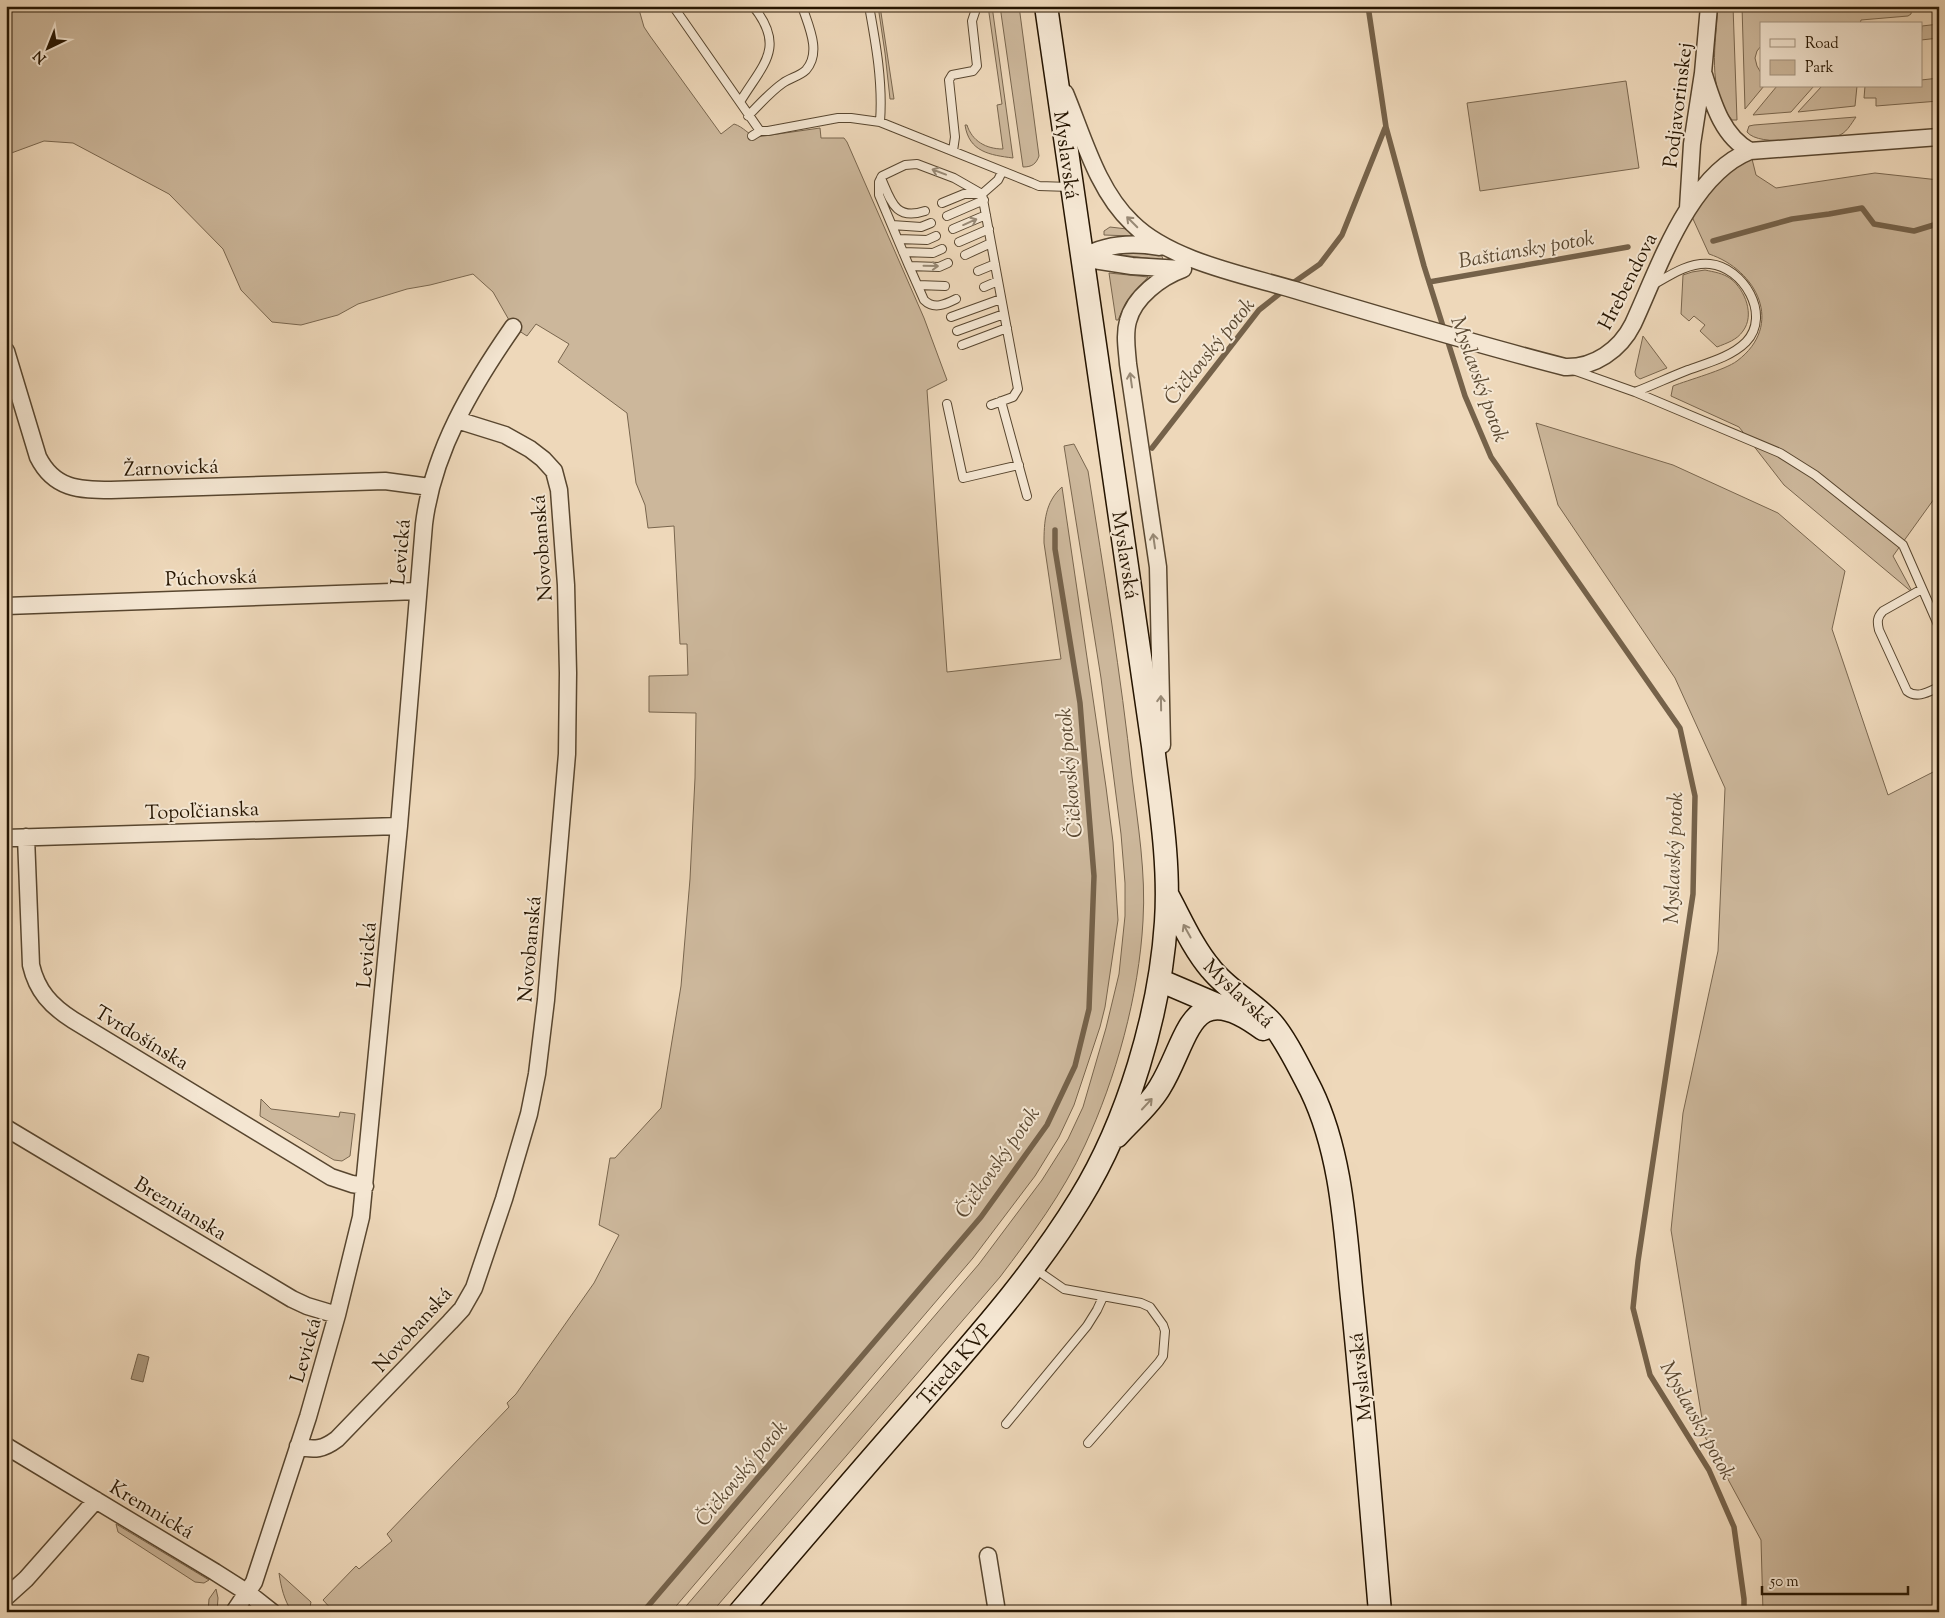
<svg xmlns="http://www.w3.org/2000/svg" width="1945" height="1618" font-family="'Sorts Mill Goudy',serif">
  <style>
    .green { fill: #ccb79b; stroke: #79664e }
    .water { fill: #aa967b; stroke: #75624a }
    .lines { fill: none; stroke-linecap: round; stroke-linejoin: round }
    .stream { stroke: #75624a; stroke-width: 5.5 }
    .lane-casing { stroke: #58462f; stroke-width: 10 }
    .street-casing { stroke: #58462f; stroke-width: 19 }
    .secondary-casing { stroke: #261501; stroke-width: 25 }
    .lane { stroke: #f4e6d2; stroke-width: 8 }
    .street { stroke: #f4e6d2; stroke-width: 16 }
    .secondary { stroke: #f4e6d2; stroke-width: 22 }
    .oneway { stroke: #978874 }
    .labels { text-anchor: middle; stroke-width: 4; stroke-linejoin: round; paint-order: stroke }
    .street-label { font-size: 20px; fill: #261501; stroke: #f4e6d2 }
    .water-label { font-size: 21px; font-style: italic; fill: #5b4932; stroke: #f4e6d2 }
  </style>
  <rect width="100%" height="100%" fill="#eed8ba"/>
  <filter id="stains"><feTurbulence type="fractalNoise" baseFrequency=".004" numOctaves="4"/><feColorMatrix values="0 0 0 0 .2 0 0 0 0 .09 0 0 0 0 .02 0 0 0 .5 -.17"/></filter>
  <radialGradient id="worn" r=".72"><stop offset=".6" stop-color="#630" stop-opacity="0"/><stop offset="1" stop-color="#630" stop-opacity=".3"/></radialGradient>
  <path class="green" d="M6,6H638L644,27L650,36L721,134L734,124C744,127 748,135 757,137L820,128L821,138H844L847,142L924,318L947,380L927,390L947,672L1061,659L1044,543C1044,522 1045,502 1062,487L1106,787L1113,842L1118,920L1105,1007L1100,1027L1074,1105L1059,1137L1035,1176L973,1258L671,1612H334L323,1600L356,1566L359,1569L392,1541L387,1534L509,1407L507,1403L516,1394L594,1283L619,1235L599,1225L610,1158H615L661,1108L681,986L690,879L695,778L696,713L649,712V676L688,675L687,644H680L674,526L648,528L645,505L636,483L627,413L558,362L569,344L536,324L527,336L513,327L493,292L473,274L430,285L407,289L358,304L338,315L301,325L272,322L241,290L223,249L169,194L73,143L44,141L6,155Z
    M878,6H880L894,99H890L885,53Z
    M988,6H992L1013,158C990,155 969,152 965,125H967C972,141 986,149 1003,149L997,105L1002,104Z
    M1000,6H1019L1039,156C1036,164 1032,167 1023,167Z
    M1718,6H1733L1737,120H1732C1706,89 1716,43 1718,6Z
    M1742,6H1912L1911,14L1908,16L1861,20L1860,24H1761V46L1757,51L1755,58L1757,66L1761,73V86H1764L1745,109Z
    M1939,24V38L1921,40L1922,26Z
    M1939,78V101L1876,106V98H1864L1865,86H1921V80Z
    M1626,81L1639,168L1480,191L1467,103Z
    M1777,86H1814L1791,112L1753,115Z
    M1822,86H1857L1855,106L1798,112Z
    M1856,117C1851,124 1846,134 1837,136C1817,137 1760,148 1747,132L1749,126L1754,125Z
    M1750,151L1756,175L1776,188L1875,173L1939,180V492L1893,556L1913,593L1784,485L1739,427L1671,396L1673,386C1688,380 1725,370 1737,361C1785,325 1757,270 1709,254L1688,208Z
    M1110,227L1127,229L1132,236L1104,235V231Z
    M1140,252L1162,256L1163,260L1121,255V253Z
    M1705,270C1714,272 1723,273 1731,279C1745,290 1755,315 1743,331C1737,340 1727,343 1717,347L1700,331L1705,325L1694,316L1689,321L1681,314L1683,275L1692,272Z
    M1109,273L1148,277L1127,301L1118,320H1116Z
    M1643,336L1667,368L1640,379L1636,376L1635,372Z
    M1536,423L1673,465L1778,513L1845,571L1832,629L1888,795L1939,769V1612H1763L1761,1540L1705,1437L1671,1230L1683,1113L1718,951L1725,788L1675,678L1558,505Z
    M1074,444L1088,471C1104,573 1121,675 1132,777C1138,825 1146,873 1143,921C1139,995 1116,1078 1085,1145C1063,1193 1031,1236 1000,1277L712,1612H681L979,1264L1042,1180L1068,1139L1083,1107L1106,1028L1119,974L1125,916V883L1121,834L1101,678L1064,446Z
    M261,1099L271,1109L339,1117L340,1112L355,1114L350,1156L342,1161L334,1160L260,1116Z
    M116,1524L209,1580L204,1583L195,1582L118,1532Z
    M279,1573L311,1602L309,1612H292C284,1600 281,1587 279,1573Z
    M216,1589L218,1598L217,1612H208L209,1599Z"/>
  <path class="water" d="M138,1354L149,1357L143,1382L131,1379Z"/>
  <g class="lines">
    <path class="stream" d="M1368,6L1386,127L1424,266L1465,396L1491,457L1680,728L1695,796L1693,894L1638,1261L1633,1308L1650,1375L1709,1470L1734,1527L1744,1599V1612
      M1713,241L1792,219L1829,214L1862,208L1874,224L1914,231L1937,224L1939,226
      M1429,282L1628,247
      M1290,285L1320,264L1342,235L1385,128
      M1152,448L1259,310L1283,291
      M643,1612L981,1217L1047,1125L1075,1066L1089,1009L1094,876L1080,703L1055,549V530"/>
    <g class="lane-casing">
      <path id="lane" d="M673,6L760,131
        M869,6C876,44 883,83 880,122
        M740,102C762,65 787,48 753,6
        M748,116C759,105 770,92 783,83C790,78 800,76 806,70C822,52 808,25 802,6
        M752,136L760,131H768L838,118H851L880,122L1032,183L1039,186L1070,187
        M953,151L955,137L949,80L952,75L973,71L977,66L972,21L977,6
        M881,178C891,201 895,221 925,211
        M942,203L964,194H982L998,180L1002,172
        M947,216L984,200
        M892,225L921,227L931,223
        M953,229L986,215
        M898,239L927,240L936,236
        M959,242L989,229
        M903,252L933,253L942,249
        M965,255L991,243
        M948,263L939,267L909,266L879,195V182L882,176L905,165L917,164L954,178L982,194L1018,389L1013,397L991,405
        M909,266L924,300C934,310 946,304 956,299
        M978,271L995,264
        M918,285L945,286
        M984,287L998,281
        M951,317L1001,299
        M957,331L1004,314
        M962,345L1007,328
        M1573,370L1635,392C1653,385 1670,377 1688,370C1707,363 1731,357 1746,342C1772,315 1743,267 1710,264C1689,262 1670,275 1653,285
        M1635,392L1780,453L1815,475L1903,545L1939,627
        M1001,401L1027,496
        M947,404L963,478L1019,465
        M1922,589L1883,611C1877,617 1877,622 1879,630L1907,691C1917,699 1928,692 1939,687
        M1035,1269L1064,1289L1141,1303L1150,1307L1163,1325L1165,1331L1163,1356L1159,1362L1088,1443
        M1006,1424L1087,1326L1097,1310L1103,1297"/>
    </g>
    <g class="street-casing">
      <path id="street" d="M1704,75C1713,103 1722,136 1750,151
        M1065,93C1083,136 1097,190 1132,223C1170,261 1245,275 1295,290C1385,317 1475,344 1565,367C1594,368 1620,350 1633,324C1659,268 1689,175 1750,151L1939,137
        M1688,208L1692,144L1703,73L1709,6
        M1081,258L1132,266L1181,269
        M1081,258C1105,244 1132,242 1159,247
        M6,351L38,457C54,489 79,490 111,490L385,481L430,487
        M6,606L418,591
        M1162,745L1158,567L1128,364C1127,350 1124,335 1128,321C1134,297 1161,277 1183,269
        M26,837L31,965C37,991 51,1006 73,1020L331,1177L352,1184L365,1186
        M6,838L399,826
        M6,1128L292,1299L307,1306L337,1315
        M6,1446L215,1572L248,1593L272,1612
        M298,1446C314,1451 324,1449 337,1439L450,1322L462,1309L474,1288L504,1199L529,1114L537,1074L546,1000L567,754L568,673L566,585L559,490L554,471L543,459L530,449L505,435L457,420
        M988,1556L997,1612
        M6,1597L26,1579L96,1500
        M234,1612L254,1582L308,1417L337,1315L361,1217L399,826L424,524C433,451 472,386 513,327"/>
    </g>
    <g class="secondary-casing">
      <path id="secondary" d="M1168,896C1181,920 1193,948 1211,969C1227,989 1251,1002 1269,1020C1284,1035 1301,1071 1311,1090C1342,1154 1345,1229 1352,1298C1363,1403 1371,1507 1380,1612
        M1159,980L1227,1009
        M1117,1136C1131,1120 1149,1106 1160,1087C1189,1040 1189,974 1263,1029
        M740,1612C798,1544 856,1476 915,1409C973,1342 1033,1276 1080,1199C1128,1121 1160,1013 1166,922C1170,863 1160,804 1153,746L1046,6"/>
    </g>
    <use href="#lane" class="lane"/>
    <use href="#street" class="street"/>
    <use href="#secondary" class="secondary"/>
  </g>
  <defs><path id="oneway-shaft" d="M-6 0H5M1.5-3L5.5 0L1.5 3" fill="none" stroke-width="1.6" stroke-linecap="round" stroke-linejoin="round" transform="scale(1.25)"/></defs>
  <g class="oneway">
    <use href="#oneway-shaft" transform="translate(939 172) rotate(-159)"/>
    <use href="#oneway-shaft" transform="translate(970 222) rotate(-24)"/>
    <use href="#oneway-shaft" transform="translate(1132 222) rotate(-135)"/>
    <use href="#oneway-shaft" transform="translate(931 266) rotate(1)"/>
    <use href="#oneway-shaft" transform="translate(1131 380) rotate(-98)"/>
    <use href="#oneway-shaft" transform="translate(1154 541) rotate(-98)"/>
    <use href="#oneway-shaft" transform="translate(1161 703) rotate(-91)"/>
    <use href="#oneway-shaft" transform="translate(1187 931) rotate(-119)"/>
    <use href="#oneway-shaft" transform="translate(1147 1104) rotate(-47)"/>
  </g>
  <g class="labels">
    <g class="street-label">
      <text transform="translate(1677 105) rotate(-83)" y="7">Podjavorinskej</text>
      <text transform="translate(1067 155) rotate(82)" y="7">Myslavská</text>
      <text transform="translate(1627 281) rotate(-63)" y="7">Hrebendova</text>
      <text transform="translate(171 467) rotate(-2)" y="7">Žarnovická</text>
      <text transform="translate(541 548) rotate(-94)" y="7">Novobanská</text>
      <text transform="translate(400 552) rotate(-85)" y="7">Levická</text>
      <text transform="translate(1126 555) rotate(81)" y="7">Myslavská</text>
      <text transform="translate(211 577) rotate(-2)" y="7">Púchovská</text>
      <text transform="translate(202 810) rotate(-2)" y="7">Topoľčianska</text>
      <text transform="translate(529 949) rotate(-85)" y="7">Novobanská</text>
      <text transform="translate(366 955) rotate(-85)" y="7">Levická</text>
      <text transform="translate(1239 993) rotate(44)" y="7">Myslavská</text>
      <text transform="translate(142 1037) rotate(31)" y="7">Tvrdošínska</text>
      <text transform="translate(181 1208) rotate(31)" y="7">Breznianska</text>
      <text transform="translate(412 1329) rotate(-48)" y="7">Novobanská</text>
      <text transform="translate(305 1350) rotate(-74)" y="7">Levická</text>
      <text transform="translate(954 1364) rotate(-49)" y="7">Trieda KVP</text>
      <text transform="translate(1360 1377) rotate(-96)" y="7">Myslavská</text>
      <text transform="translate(152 1509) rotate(31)" y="7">Kremnická</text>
    </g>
    <g class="water-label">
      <text transform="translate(1526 249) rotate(-10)" y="7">Baštiansky potok</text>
      <text transform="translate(1209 351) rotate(-51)" y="7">Čičkovský potok</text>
      <text transform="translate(1480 379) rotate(70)" y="7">Myslavský potok</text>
      <text transform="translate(1069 773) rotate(-95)" y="7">Čičkovský potok</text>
      <text transform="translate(1673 858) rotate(-88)" y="7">Myslavský potok</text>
      <text transform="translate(997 1162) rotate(-55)" y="7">Čičkovský potok</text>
      <text transform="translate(1698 1420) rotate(61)" y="7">Myslavský potok</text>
      <text transform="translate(741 1473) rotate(-50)" y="7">Čičkovský potok</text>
    </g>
  </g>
  <rect width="1945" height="1618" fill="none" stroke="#eed8ba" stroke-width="25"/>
  <rect x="8" y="8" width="1930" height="1603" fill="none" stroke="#261501" stroke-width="2.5"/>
  <rect x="12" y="12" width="1920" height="1593" fill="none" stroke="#261501"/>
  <rect x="1760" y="22" width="162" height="65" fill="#f4e6d2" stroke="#a2927e"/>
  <rect x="1770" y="39" width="25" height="8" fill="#f4e6d2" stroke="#a2927e"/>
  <text x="1805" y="48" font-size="15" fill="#261501">Road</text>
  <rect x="1770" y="60" width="25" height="15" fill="#ccb79b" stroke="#a2927e"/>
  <text x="1805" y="72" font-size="15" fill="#261501">Park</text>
  <g transform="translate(48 48) rotate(223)" stroke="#f4e6d2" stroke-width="4" paint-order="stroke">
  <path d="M0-4L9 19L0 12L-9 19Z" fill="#261501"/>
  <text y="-8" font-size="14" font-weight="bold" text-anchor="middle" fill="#261501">N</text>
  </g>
  <path d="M1762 1586v8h146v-8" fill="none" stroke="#261501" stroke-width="2.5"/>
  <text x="1770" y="1586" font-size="15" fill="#261501" stroke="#f4e6d2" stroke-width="4" paint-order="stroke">50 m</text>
  <rect width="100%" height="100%" filter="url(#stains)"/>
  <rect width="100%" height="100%" fill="url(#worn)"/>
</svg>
